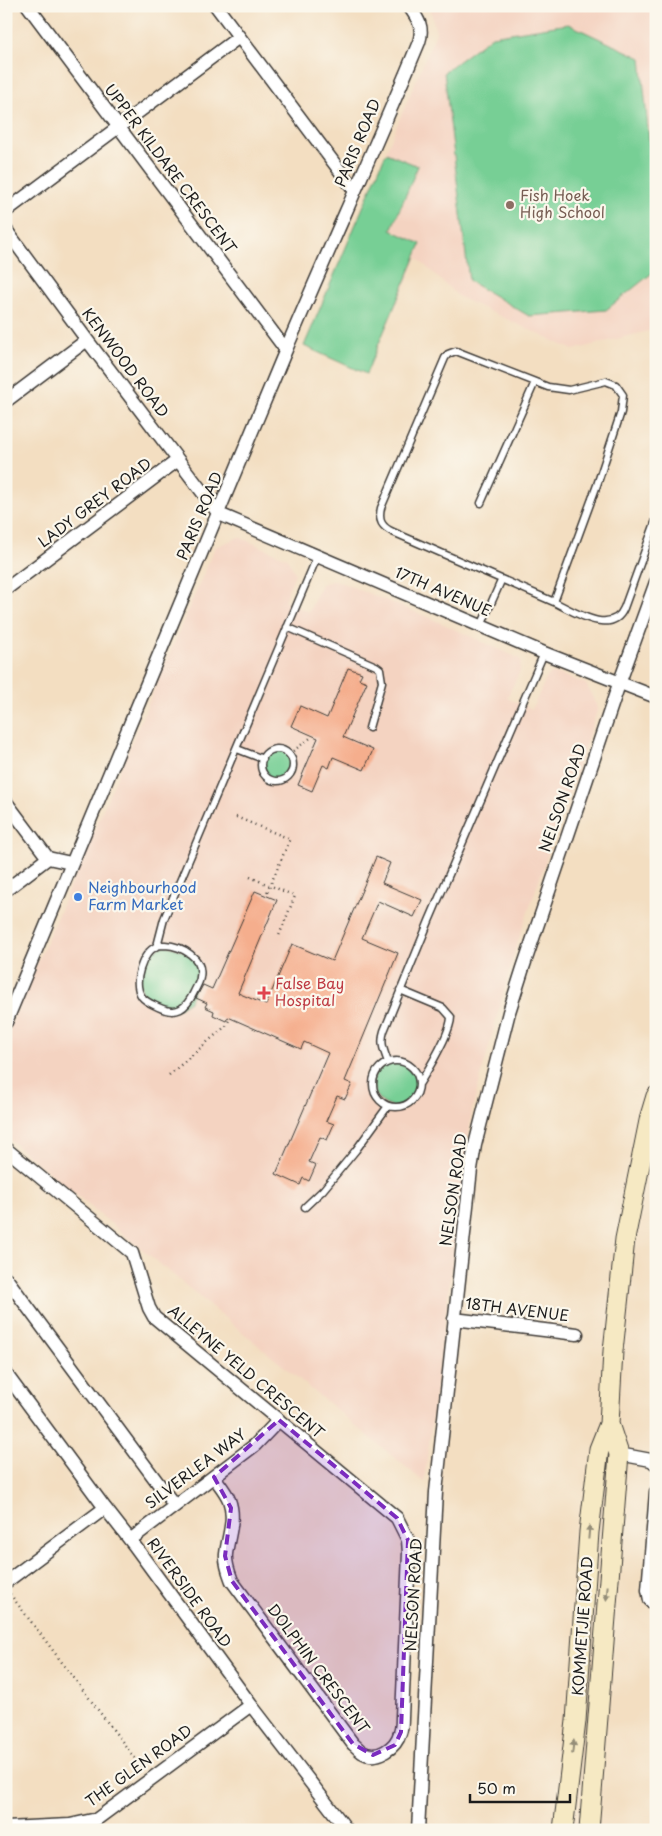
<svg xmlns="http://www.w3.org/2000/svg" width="662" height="1836" font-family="'Playpen Sans',sans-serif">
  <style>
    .built { fill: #f4d3c1 }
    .green { fill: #77cf95; stroke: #4a7658 }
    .building { fill: #f5ae8d }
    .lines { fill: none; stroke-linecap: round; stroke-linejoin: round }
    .service-casing { stroke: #3c3935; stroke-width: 9 }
    .minor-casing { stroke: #3c3935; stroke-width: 15 }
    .secondary-casing { stroke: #3c3935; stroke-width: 21 }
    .path { stroke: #3c3935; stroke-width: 2.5; stroke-dasharray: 1 4; stroke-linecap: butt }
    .service { stroke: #fff; stroke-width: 6 }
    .minor { stroke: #fff; stroke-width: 12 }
    .secondary { stroke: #f6e9c3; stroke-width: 19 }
    .oneway { fill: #948d78 }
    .marked { fill: #7b2cbf; fill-opacity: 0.2; stroke: #7b2cbf; stroke-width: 4; stroke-dasharray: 10 6; stroke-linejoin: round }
    .education-dot { fill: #8d6e63; stroke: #fbf7ec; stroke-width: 2 }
    .shop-dot { fill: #3f7fe0; stroke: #fbf7ec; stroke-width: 2 }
    .health-dot { fill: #e0444e; stroke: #fbf7ec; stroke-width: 2 }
    .labels { text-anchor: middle; stroke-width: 4.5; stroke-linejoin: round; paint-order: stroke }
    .street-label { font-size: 15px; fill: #1c1c1c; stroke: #fbf7ec }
    .education-label { font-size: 15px; fill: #785e54; stroke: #fbf7ec; text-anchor: start }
    .shop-label { font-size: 15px; fill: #366cbe; stroke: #fbf7ec; text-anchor: start }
    .health-label { font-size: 15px; fill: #be3a42; stroke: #fbf7ec; text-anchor: start }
  </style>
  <rect width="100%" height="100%" fill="#fbf7ec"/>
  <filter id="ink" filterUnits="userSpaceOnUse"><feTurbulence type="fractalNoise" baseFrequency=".02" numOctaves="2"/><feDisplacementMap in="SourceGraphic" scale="10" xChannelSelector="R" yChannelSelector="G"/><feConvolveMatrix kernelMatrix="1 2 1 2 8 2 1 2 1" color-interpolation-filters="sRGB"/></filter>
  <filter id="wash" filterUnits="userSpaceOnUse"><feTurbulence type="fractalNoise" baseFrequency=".0096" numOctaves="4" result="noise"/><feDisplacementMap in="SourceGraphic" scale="20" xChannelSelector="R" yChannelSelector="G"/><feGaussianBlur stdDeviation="1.12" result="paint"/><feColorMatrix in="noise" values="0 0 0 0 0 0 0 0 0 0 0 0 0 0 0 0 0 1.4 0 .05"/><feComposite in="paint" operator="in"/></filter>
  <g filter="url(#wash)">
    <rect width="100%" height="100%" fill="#f3dec1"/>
    <path class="built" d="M430,6H656V329L573,350L459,297L417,258L366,374L304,346L436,33Z
      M239,537L287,558L295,573L284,601L309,612L321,584L335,580L430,618L518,658L521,661L520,671L507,698L532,709L547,677L551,674H559L586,684L598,708L515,950L472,1110L424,1482L6,1137V1036L215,547Z"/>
    <path class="green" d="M568,24L641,58L656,212V270L606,310L529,316L469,281L444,72L492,36Z
      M386,153L418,166L391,230L421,244L366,374L304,346Z
      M261 765a16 16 0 1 1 32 0a16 16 0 1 1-32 0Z
      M165,945L190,953L200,968L190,1001L174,1011L145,1001L138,977L151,952Z
      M373 1084a23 23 0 1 1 46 0a23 23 0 1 1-46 0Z"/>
    <g id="blocks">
      <path class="building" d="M348,668L362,673L359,679L367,682L343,737L373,750L364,770L333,757L329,768L323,765L312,791L298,785L318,738L291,726L300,706L327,718Z
        M376,857L390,863L382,883L422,900L414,917L378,901L362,938L398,953L345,1081L352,1084L345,1099L337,1096L326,1121L334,1124L327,1140L320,1137L309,1162L316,1165L309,1181L303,1178L300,1185L276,1174L328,1053L304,1042L301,1049L228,1017L226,1021L213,1015L214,1011L205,1007L207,1003L196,998L203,985L212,989L255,891L277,900L238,993L266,1005L292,944L332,961Z"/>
    </g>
  </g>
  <g filter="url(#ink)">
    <use href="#blocks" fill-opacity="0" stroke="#3c3935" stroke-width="1"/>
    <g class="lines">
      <g class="service-casing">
        <path id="service" d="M456,351L548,387L569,390L606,381L616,385L623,395L621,412L597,485L554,602L393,532C382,527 378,521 381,508L445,358L448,354Z
          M481,503L535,382
          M554,602C573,611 612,637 624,608L656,520
          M481,626L501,581
          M287,627L376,666L380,669L382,682L369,728
          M237,749L263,759
          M261 765a16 16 0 1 1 32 0a16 16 0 1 1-32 0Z
          M165,945C182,946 204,958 200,977C200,982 196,987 194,992C186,1009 177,1016 158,1007C152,1004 146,1002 142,997C132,983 142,953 157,946C160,945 163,945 165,945Z
          M157,946L164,919L317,557
          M400,990L443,1008L451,1017C451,1032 428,1070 420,1083
          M373 1084a23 23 0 1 1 46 0a23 23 0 1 1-46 0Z
          M388,1062C384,1051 380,1043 384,1031L429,921L544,653
          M305,1207L323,1190L356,1150L388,1106"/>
      </g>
      <g class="minor-casing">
        <path id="minor" d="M28,6L286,350
          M216,6L355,191
          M6,211L239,37
          M6,230L87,340L219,514L544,653L656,697
          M6,401L87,340
          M6,589L178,460
          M6,802L48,858L71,863
          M6,890L48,858
          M6,1022C99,799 192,575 285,352C329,248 376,146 419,42C424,27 418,19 409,6
          M6,1149L132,1253L149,1308L154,1317L397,1518L408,1540L409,1553L402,1717C402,1722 402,1728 400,1733C396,1748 377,1761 362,1752C359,1750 356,1746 353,1744L232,1581C229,1573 225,1564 226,1554C228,1536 236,1519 229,1500C226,1492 219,1484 214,1477
          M6,1278L175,1506
          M454,1319L577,1334
          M6,1374L105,1508L134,1545L251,1705L347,1830
          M619,1454L651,1460L656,1464
          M656,1492L648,1590L650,1600L656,1606
          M130,1540L255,1445L279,1420
          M6,1582L105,1508
          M6,1828L70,1825L97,1819L251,1705
          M418,1830L436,1492L471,1169L475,1145L509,1012L523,968L619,684L656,582"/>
      </g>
      <g class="secondary-casing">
        <path id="secondary" d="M563,1830L576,1721L589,1532L599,1449L609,1424
          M589,1830L619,1454L609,1424L613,1351L625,1239L650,1116L656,1096"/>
      </g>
      <path class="path" d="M289,754L313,736
        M236,817L290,839L266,895
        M250,877L295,896L278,938
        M169,1075L226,1026L230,1018
        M10,1594L143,1769"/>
      <use href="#service" class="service"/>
      <use href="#minor" class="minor"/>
      <use href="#secondary" class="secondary"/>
    </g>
    <defs><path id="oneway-solid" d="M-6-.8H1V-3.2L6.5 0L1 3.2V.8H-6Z" transform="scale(1.25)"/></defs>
    <g class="oneway">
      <use href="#oneway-solid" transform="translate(589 1532) rotate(-85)"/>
      <use href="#oneway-solid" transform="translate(607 1593) rotate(95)"/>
      <use href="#oneway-solid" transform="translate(573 1747) rotate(-83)"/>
    </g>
  </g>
  <path class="marked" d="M279,1420L397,1518L408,1540L401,1732L395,1745L373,1755L353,1744L232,1581L225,1556L231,1508L214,1477Z"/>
  <circle class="education-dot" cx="510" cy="205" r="5"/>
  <circle class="shop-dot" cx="78" cy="897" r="5"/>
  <path class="health-dot" d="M261.5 985.5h5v5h5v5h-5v5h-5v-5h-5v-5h5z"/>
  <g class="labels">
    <g class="street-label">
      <text transform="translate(358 143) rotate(-67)" y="5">PARIS ROAD</text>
      <text transform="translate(170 169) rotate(53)" y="5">UPPER KILDARE CRESCENT</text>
      <text transform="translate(125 363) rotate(53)" y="5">KENWOOD ROAD</text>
      <text transform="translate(95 503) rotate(-37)" y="5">LADY GREY ROAD</text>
      <text transform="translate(200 516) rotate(-67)" y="5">PARIS ROAD</text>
      <text transform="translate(443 592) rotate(23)" y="5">17TH AVENUE</text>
      <text transform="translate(563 798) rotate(-71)" y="5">NELSON ROAD</text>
      <text transform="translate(454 1190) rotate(-82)" y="5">NELSON ROAD</text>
      <text transform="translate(517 1310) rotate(7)" y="5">18TH AVENUE</text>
      <text transform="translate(246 1372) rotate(40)" y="5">ALLEYNE YELD CRESCENT</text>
      <text transform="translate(196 1469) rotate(-37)" y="5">SILVERLEA WAY</text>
      <text transform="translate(189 1593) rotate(54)" y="5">RIVERSIDE ROAD</text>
      <text transform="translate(414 1595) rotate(-87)" y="5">NELSON ROAD</text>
      <text transform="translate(583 1626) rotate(-86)" y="5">KOMMETJIE ROAD</text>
      <text transform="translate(318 1669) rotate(53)" y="5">DOLPHIN CRESCENT</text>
      <text transform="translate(139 1766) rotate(-36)" y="5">THE GLEN ROAD</text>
    </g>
    <g class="education-label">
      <text x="520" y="201">Fish Hoek<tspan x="520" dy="17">High School</tspan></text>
    </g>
    <g class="shop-label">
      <text x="88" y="893">Neighbourhood<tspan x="88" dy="17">Farm Market</tspan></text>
    </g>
    <g class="health-label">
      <text x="275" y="989">False Bay<tspan x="275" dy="17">Hospital</tspan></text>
    </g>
  </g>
  <rect width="662" height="1836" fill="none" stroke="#fbf7ec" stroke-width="25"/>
  <path d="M470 1794v8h100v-8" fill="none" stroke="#1c1c1c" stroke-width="2.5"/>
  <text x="477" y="1794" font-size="15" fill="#1c1c1c" stroke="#fbf7ec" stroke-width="4" paint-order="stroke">50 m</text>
</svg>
